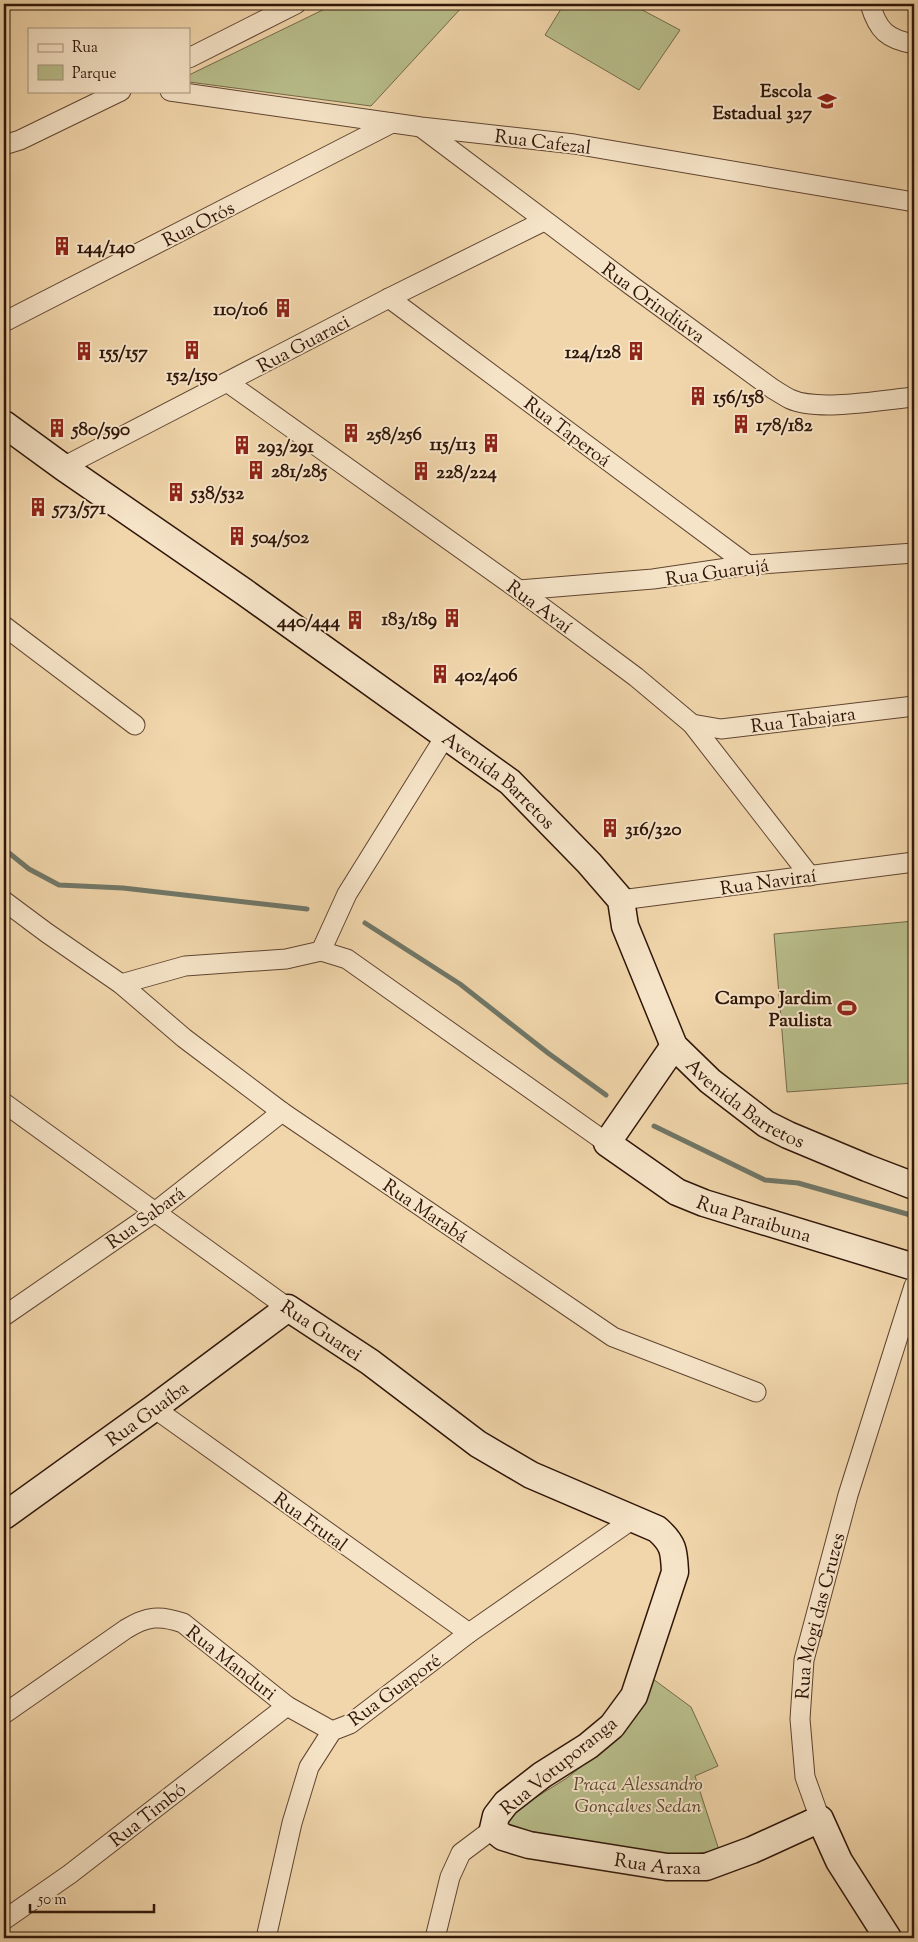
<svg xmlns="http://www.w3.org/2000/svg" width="918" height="1942" font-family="'Sorts Mill Goudy',serif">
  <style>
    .green { fill: #b8be8b; stroke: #746a4a }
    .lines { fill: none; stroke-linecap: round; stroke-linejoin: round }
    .stream { stroke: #707768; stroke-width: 5 }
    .street-casing { stroke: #604531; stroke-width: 21 }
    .secondary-casing { stroke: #2f1508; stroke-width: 29 }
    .street { stroke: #f6e4c8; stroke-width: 19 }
    .secondary { stroke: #f6e4c8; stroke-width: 26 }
    .labels { text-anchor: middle; stroke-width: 4; stroke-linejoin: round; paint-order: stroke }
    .poi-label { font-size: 19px; font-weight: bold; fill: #2f1508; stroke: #f6e4c8; text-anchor: start }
    .street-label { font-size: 19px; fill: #2f1508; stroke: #f6e4c8 }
    .park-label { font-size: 19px; font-style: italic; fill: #58482f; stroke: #f6e4c8 }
  </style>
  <rect width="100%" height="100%" fill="#f1d6ab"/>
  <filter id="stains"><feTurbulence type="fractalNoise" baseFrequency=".004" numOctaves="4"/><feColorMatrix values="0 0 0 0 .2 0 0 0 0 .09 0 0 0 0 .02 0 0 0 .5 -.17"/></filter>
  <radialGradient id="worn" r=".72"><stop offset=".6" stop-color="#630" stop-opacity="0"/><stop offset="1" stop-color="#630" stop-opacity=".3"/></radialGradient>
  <path class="green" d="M335,4H460L463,6L371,106L189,82V75Z
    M564,4H631L680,30L639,90L545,35Z
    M914,921V1083L787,1092L774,934Z
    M653,1679L691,1707L718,1766L695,1776L719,1850L676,1857L608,1848L507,1826L509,1814L567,1778L619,1735Z"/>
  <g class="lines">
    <path class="stream" d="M4,849L29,869L59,885L123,888L307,909
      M365,923L460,984L548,1053L606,1095
      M654,1126L765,1180L798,1183L914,1216"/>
    <g class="street-casing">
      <g id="street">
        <path d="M870,4C878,31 887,39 914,44"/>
        <path d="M189,58L296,4"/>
        <path d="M170,91L421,127L574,144L914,202"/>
        <path d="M422,128L632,286L773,389C778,392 784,396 790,399C817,412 883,400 914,397"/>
        <path d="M4,145L20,140L121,91"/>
        <path d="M389,298L748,565"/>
        <path d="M4,322L392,123"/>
        <path d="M227,382L519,590L636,677L692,724L810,876"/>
        <path d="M63,467L389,298L544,221"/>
        <path d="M519,590L653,579L748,565L914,553"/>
        <path d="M4,626L135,725"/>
        <path d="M692,724L721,729L914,706"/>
        <path d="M621,900L914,862"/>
        <path d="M4,901L47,933L121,984L184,1038L282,1112L613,1337L756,1392"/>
        <path d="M321,951L347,894L446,735"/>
        <path d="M121,984L185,966L286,959L321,951L347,959L607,1143"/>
        <path d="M4,1103L288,1308"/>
        <path d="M4,1316L155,1212L282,1112"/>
        <path d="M154,1408L469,1633"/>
        <path d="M4,1714L126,1629C147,1616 160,1615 183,1623L287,1706L332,1731"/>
        <path id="s1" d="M820,1819L805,1777L800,1719L804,1660L848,1495L914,1286"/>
        <path d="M4,1920L70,1874L287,1706"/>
        <path d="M266,1938L292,1823L309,1767L332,1731L350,1724L469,1633L633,1519"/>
        <path d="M435,1938L450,1877L461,1853L493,1829"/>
      </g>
    </g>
    <g class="secondary-casing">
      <g id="secondary">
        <path id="s2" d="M4,424L63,467L243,591L510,782L589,863L621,900L625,926L674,1046L710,1081L766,1124L788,1135L867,1168L914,1186"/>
        <path id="s3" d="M674,1046L607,1143L677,1192L704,1203L914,1267"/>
        <path id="s4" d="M4,1516L154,1408L288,1308L370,1362L478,1444L531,1475L657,1529C674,1544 674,1551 675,1572L634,1696L612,1726L588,1746L542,1775L506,1803L496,1816L493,1829L503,1837L529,1845L667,1867H706L752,1850L820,1819L839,1861L888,1938"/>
      </g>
    </g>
    <use href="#street" class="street"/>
    <use href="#secondary" class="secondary"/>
  </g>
  <defs>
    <g id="school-bare" transform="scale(1.5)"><path d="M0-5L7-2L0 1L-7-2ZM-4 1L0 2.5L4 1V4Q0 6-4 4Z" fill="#8f2418" stroke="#f6e4c8" stroke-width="2.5" paint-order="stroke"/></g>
    <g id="building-bare" transform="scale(1.5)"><path d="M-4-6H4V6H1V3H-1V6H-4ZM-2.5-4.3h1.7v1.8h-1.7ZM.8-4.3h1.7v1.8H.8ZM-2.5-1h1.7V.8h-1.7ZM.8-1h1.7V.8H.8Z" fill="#8f2418" stroke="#f6e4c8" stroke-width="2.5" paint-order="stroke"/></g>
    <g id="stadium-bare" transform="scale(1.5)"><path d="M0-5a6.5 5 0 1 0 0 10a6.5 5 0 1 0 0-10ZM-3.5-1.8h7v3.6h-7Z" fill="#8f2418" stroke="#f6e4c8" stroke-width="2.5" paint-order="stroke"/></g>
  </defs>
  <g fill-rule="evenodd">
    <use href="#school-bare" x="827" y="101"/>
    <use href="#building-bare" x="62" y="246"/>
    <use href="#building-bare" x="283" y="308"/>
    <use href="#building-bare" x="192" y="350"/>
    <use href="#building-bare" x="84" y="351"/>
    <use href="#building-bare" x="636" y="351"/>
    <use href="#building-bare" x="698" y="396"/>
    <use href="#building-bare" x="741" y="424"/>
    <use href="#building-bare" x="57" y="428"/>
    <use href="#building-bare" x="351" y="433"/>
    <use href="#building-bare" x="491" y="443"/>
    <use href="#building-bare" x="242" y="445"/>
    <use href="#building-bare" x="256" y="470"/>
    <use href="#building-bare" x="421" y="471"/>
    <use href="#building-bare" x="176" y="492"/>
    <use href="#building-bare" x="38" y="507"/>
    <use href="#building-bare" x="237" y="536"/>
    <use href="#building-bare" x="452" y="618"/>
    <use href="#building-bare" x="355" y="620"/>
    <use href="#building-bare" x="440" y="674"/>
    <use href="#building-bare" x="610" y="828"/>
    <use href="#stadium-bare" x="847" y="1008"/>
  </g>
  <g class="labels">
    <g class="poi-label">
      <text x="812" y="97" text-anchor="end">Escola<tspan x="812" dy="22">Estadual 327</tspan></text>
      <text x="77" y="253">144/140</text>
      <text x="268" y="315" text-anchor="end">110/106</text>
      <text x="99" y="358">155/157</text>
      <text x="621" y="358" text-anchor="end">124/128</text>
      <text x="192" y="381" text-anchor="middle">152/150</text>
      <text x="713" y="403">156/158</text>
      <text x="756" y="431">178/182</text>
      <text x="72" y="435">580/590</text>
      <text x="366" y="440">258/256</text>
      <text x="476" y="450" text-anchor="end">115/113</text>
      <text x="257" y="452">293/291</text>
      <text x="271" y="477">281/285</text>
      <text x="436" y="478">228/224</text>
      <text x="191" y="499">538/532</text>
      <text x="53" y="514">573/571</text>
      <text x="252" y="543">504/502</text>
      <text x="437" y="625" text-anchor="end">183/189</text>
      <text x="340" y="627" text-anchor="end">440/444</text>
      <text x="455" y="681">402/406</text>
      <text x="625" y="835">316/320</text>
      <text x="832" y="1004" text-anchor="end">Campo Jardim<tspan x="832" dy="22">Paulista</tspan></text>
    </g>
    <g class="street-label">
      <text transform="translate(543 141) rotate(7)" y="7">Rua Cafezal</text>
      <text transform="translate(198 223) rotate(-27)" y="7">Rua Orós</text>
      <text transform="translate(654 302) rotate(36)" y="7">Rua Orindiúva</text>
      <text transform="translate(303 343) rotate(-28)" y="7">Rua Guaraci</text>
      <text transform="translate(568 431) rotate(37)" y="7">Rua Taperoá</text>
      <text transform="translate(717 571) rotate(-8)" y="7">Rua Guarujá</text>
      <text transform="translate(540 606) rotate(36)" y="7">Rua Avaí</text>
      <text transform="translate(803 719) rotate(-7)" y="7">Rua Tabajara</text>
      <text dy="7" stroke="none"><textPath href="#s2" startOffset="610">Avenida Barretos</textPath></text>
      <text transform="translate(768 881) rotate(-8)" y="7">Rua Naviraí</text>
      <text dy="7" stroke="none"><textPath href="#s2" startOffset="1030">Avenida Barretos</textPath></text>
      <text transform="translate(426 1210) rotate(34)" y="7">Rua Marabá</text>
      <text transform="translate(145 1217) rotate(-36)" y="7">Rua Sabará</text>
      <text dy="7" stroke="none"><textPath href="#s3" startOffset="285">Rua Paraibuna</textPath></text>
      <text transform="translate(322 1330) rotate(34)" y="7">Rua Guarei</text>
      <text dy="7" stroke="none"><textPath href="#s4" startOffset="176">Rua Guaíba</textPath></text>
      <text transform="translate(311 1521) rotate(36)" y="7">Rua Frutal</text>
      <text dy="7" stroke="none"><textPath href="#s1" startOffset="208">Rua Mogi das Cruzes</textPath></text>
      <text transform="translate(232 1662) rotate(38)" y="7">Rua Manduri</text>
      <text transform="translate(394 1689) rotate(-36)" y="7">Rua Guaporé</text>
      <text transform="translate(558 1765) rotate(-39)" y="7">Rua Votuporanga</text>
      <text transform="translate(147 1814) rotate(-38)" y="7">Rua Timbó</text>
      <text dy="7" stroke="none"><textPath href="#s4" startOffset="1332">Rua Araxa</textPath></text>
    </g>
    <g class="park-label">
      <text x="638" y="1790">Praça Alessandro<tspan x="638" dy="22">Gonçalves Sedan</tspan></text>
    </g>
  </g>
  <rect width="918" height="1942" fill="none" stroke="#f1d6ab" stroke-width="20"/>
  <rect x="5" y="5" width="908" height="1932" fill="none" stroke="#2f1508" stroke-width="2.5"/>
  <rect x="10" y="10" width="898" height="1922" fill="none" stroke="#2f1508"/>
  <rect x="28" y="28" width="162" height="65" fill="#f6e4c8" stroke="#a6917b"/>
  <rect x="38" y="44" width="25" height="8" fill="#f6e4c8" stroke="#a6917b"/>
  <text x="72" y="52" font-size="15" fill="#2f1508">Rua</text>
  <rect x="38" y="65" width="25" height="15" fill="#b8be8b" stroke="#a6917b"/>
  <text x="72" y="78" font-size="15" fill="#2f1508">Parque</text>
  <path d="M30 1904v8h124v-8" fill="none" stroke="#2f1508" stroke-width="2.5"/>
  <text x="38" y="1904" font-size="15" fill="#2f1508" stroke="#f6e4c8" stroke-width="4" paint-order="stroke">50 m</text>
  <rect width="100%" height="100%" filter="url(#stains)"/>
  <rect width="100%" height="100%" fill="url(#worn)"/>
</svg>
